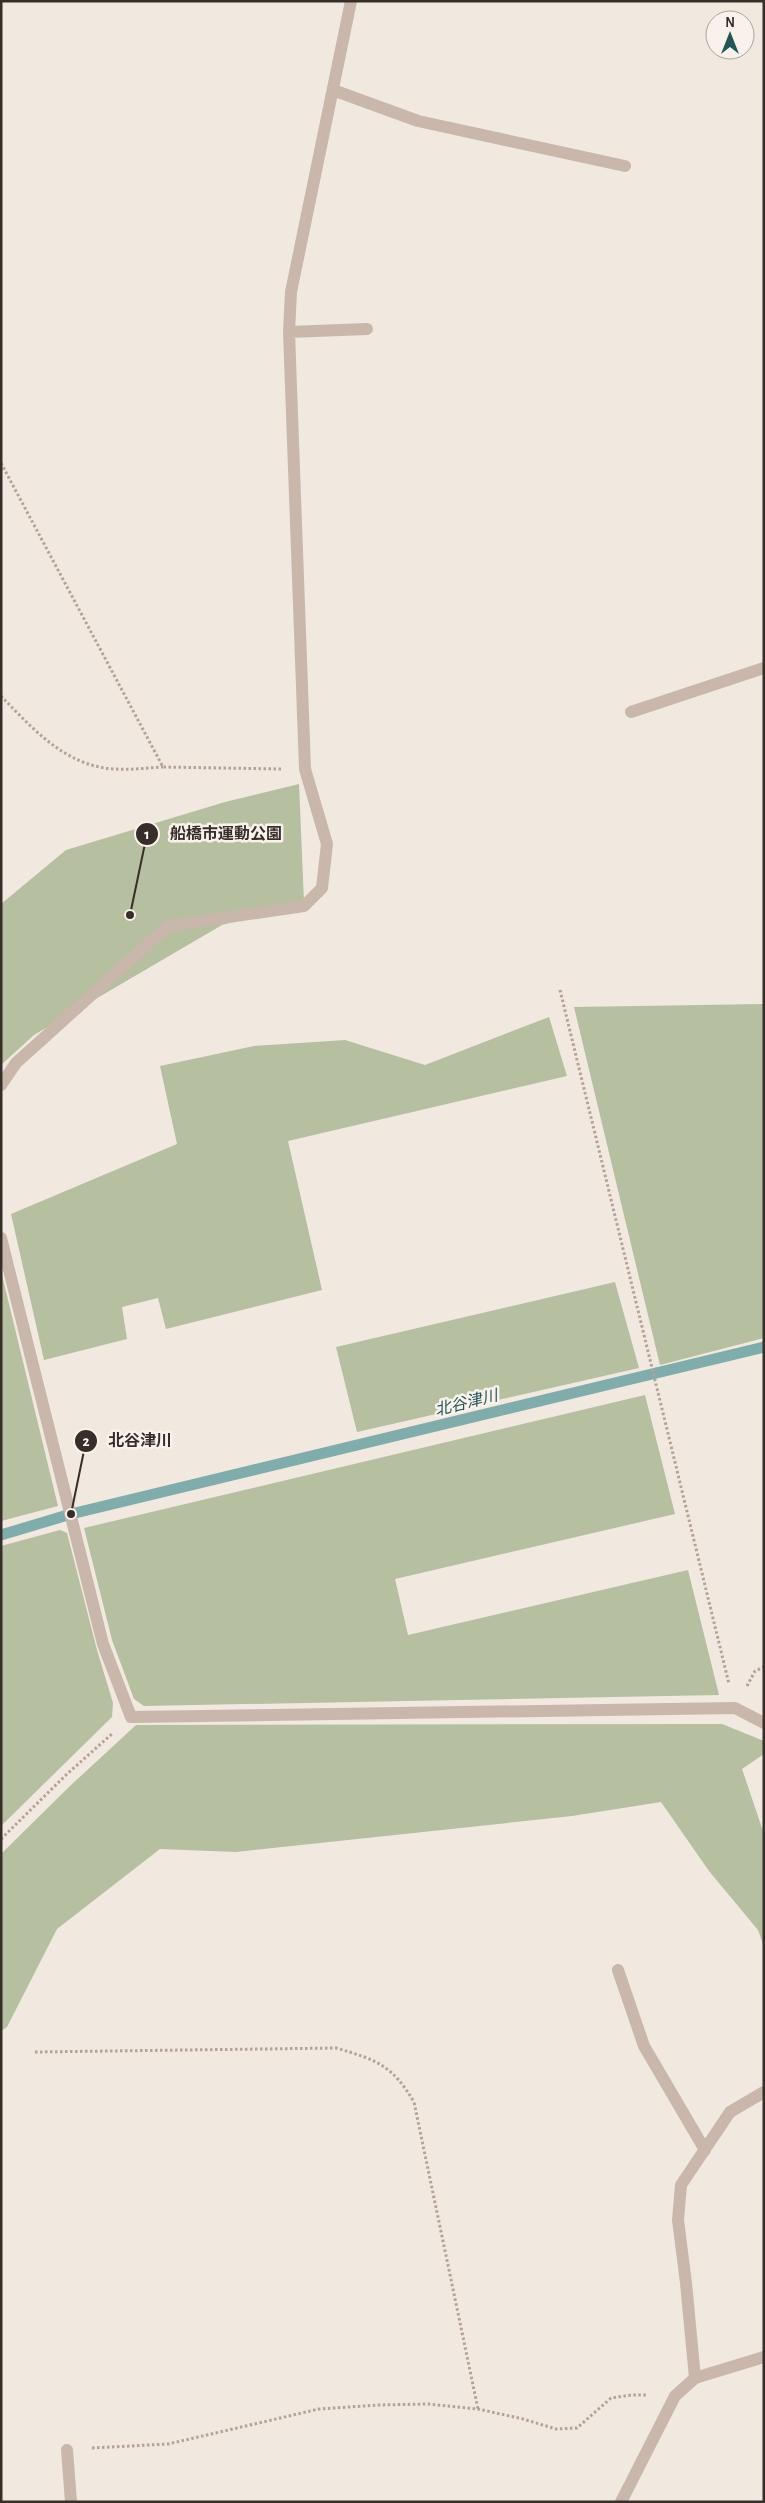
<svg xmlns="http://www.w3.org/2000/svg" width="765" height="2503" font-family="'Alegreya Sans','Noto Sans JP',sans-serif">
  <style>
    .green { fill: #b6bfa0 }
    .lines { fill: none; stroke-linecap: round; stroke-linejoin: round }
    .stream { stroke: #80acac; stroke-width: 11 }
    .path { stroke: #b4a296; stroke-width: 3; stroke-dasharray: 2.5 2.5; stroke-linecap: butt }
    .service { stroke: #c9b7ac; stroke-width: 12 }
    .minor { stroke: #c9b7ac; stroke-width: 12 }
    .labels { text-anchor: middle; stroke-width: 5; stroke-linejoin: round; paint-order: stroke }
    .water-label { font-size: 16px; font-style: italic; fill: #235556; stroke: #f9f2ec }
    .leader { fill: none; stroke: #372e2a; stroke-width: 2 }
    .callout-dot { fill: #372e2a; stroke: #f9f2ec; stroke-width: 2 }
    .mark-label { font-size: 15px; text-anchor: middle; font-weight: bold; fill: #fff }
    .callout-label { font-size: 16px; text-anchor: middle; font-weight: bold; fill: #372e2a; stroke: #f9f2ec; stroke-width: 5; stroke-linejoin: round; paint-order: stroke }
  </style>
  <rect width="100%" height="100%" fill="#f1e8df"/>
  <path class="green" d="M299,784L304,902L222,925L34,1035L1,1065V904L66,850L225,802Z
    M764,1004V1338L660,1365L574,1007Z
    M549,1017L567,1076L288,1141L322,1290L166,1329L158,1298L122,1307L127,1339L44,1360L11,1214L177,1144L160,1066L254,1046L345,1040L425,1065Z
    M1,1271L58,1506L1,1521Z
    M615,1282L639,1368L357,1432L336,1347Z
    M645,1395L675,1514L395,1579L408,1635L688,1570L719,1695L144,1706L134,1699L112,1640L84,1528Z
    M60,1530L67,1533L97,1650L113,1703L112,1717L1,1826V1546Z
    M722,1724L764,1741V1754L742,1769L764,1834V1947L758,1930L709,1871L661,1802L572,1816L236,1852L160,1849L57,1929L7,2027L1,2031V1854L70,1786L136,1725Z"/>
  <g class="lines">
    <path class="stream" d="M1,1535L71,1514L764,1347"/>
    <path class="path" d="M1,463L163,767L281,769
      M1,696C30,726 62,762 105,768C124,771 145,768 163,767
      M560,990L729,1684
      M747,1686L755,1671L764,1667
      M1,1839L67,1774L113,1733
      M35,2052L336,2048C377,2060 392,2065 414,2102L478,2409
      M92,2448L168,2444L319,2409L379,2405L428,2404L478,2409L523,2419L556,2429L577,2428L611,2398L631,2395H648"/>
    <path class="service" d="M618,1970L644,2046L705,2150
      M695,2378L686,2283L678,2220L681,2185L730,2112L764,2092
      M67,2450L71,2502"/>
    <path class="minor" d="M333,90L418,121L625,166
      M289,332L367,329
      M631,712L764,668
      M1,1085L16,1063L168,926L304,906L322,888L327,844L305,769L289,332L291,292L351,1
      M1,1238L103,1644L131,1717L735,1708L764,1723
      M621,2502L675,2396L695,2378L764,2357"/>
  </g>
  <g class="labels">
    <g class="water-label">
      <text transform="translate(466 1402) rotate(-14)" y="6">北谷津川</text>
    </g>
  </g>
  <path class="leader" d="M130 915L147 834M71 1514L86 1441"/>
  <g class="callout-dot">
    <circle cx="130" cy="915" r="5"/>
    <circle cx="71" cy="1514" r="5"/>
    <circle cx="147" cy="834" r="12"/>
    <circle cx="86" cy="1441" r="12"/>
  </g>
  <g class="mark-label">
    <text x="147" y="839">1</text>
    <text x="86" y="1446">2</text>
  </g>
  <g class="callout-label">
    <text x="226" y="839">船橋市運動公園</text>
    <text x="140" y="1446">北谷津川</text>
  </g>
  <rect width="765" height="2503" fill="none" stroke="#372e2a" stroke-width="5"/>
  <g transform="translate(730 35)"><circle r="24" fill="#f9f2ec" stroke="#aba49e"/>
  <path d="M0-4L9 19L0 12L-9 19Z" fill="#235556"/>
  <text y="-8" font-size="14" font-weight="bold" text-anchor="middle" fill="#372e2a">N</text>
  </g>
</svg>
